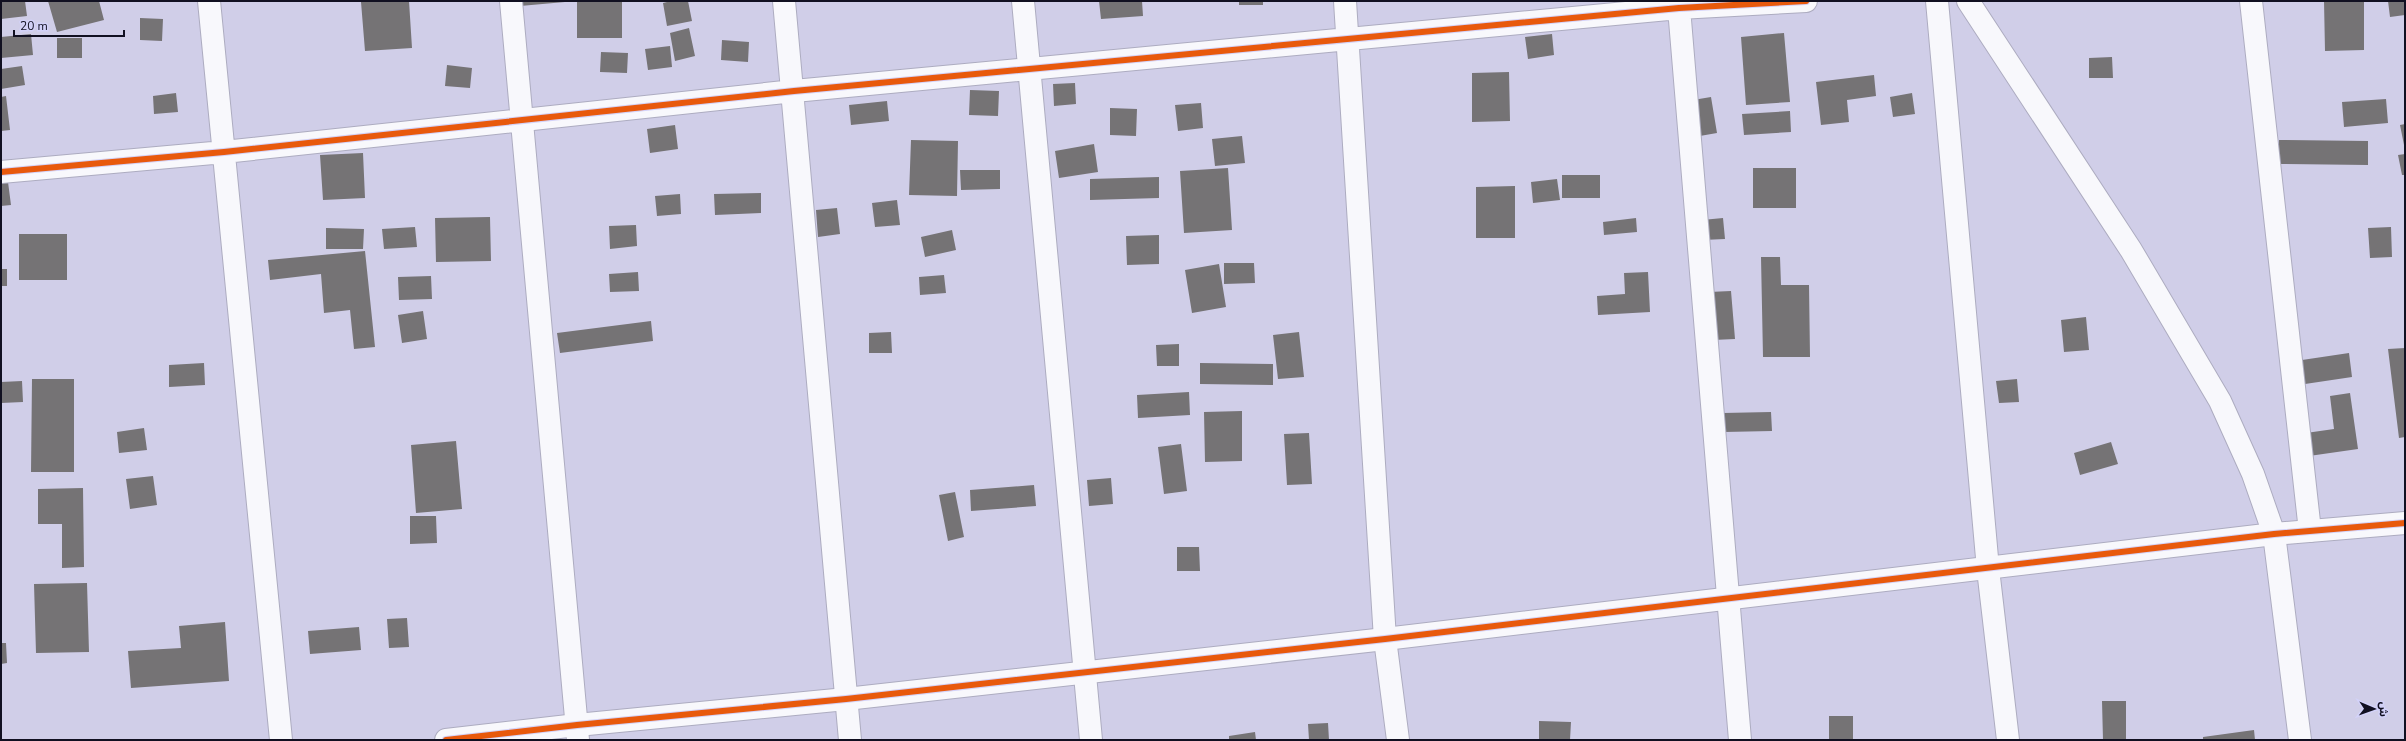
<svg xmlns="http://www.w3.org/2000/svg" width="2406" height="741" font-family="'Nunito Sans','Noto Sans Arabic',sans-serif">
  <style>
    .building { fill: #757375 }
    .lines { fill: none; stroke-linecap: round; stroke-linejoin: round }
    .minor-casing { stroke: #adacc0; stroke-width: 24 }
    .tertiary-casing { stroke: #adacc0; stroke-width: 24 }
    .minor { stroke: #f8f8fc; stroke-width: 22 }
    .tertiary { stroke: #f8f8fc; stroke-width: 22 }
    .cycleway-casing { stroke: #d3d2f9; stroke-width: 8 }
    .cycleway { stroke: #e8590c; stroke-width: 6 }
  </style>
  <rect width="100%" height="100%" fill="#d0cee8"/>
  <path class="building" d="M1,1H25L27,16L1,19Z
    M48,1H99L104,20L57,32Z
    M409,1L412,48L365,51L361,2Z
    M520,1H565V2L520,6Z
    M577,1H622V38H577Z
    M671,1H688L692,21L667,26L663,3Z
    M1099,1H1142L1143,16L1101,19Z
    M1239,1H1263V5H1239Z
    M2324,1H2364V50L2325,51Z
    M2388,1H2405V15L2390,17Z
    M140,18L163,19L162,41L140,40Z
    M689,28L695,56L675,61L670,33Z
    M1784,33L1790,102L1746,105L1741,37Z
    M31,34L33,55L1,58V37Z
    M1552,34L1554,55L1528,59L1525,37Z
    M57,38H82V58H57Z
    M722,40L749,42L748,62L721,60Z
    M670,46L672,67L648,70L645,49Z
    M601,52L628,53L627,73L600,72Z
    M2112,57L2113,78H2089V58Z
    M447,65L472,68L470,88L445,86Z
    M22,66L25,85L1,89V69Z
    M1509,72L1510,121L1472,122V73Z
    M1874,75L1876,96L1847,100L1849,122L1821,125L1816,82Z
    M1075,83L1076,104L1054,106L1053,84Z
    M970,90L999,91L998,116L969,115Z
    M176,93L178,112L154,114L153,96Z
    M1912,93L1915,114L1893,117L1890,97Z
    M6,96L10,130L1,131V97Z
    M1711,97L1717,133L1694,137L1687,101Z
    M2386,99L2388,123L2344,127L2342,102Z
    M887,101L889,121L851,125L849,105Z
    M1201,103L1203,128L1178,131L1175,105Z
    M1110,108L1137,109L1136,136L1110,135Z
    M1790,111L1791,132L1744,135L1742,114Z
    M2405,124V145H2404L2400,125Z
    M675,125L678,149L650,153L647,129Z
    M1242,136L1245,163L1215,166L1212,139Z
    M911,140L958,141L957,196L909,195Z
    M2279,140L2368,141V165L2279,164Z
    M1094,144L1098,172L1059,178L1055,151Z
    M363,153L365,198L323,200L320,155Z
    M2405,154V175H2402L2398,155Z
    M1228,168L1232,230L1184,233L1180,171Z
    M1753,168H1796V208H1753Z
    M960,170H1000V189L961,190Z
    M1562,175H1600V198H1562Z
    M1159,177V198L1090,200V179Z
    M1557,179L1560,200L1533,203L1531,182Z
    M8,182L11,205L1,206V183Z
    M1515,186V238H1476V187Z
    M761,193V213L715,215L714,194Z
    M680,194L681,214L657,216L655,196Z
    M897,200L900,225L875,227L872,203Z
    M837,208L840,234L818,237L816,210Z
    M490,217L491,261L436,262L435,218Z
    M1636,218L1637,232L1604,235L1603,222Z
    M1723,218L1725,239L1703,240L1702,220Z
    M636,225L637,246L610,249L609,226Z
    M415,227L417,247L384,249L382,229Z
    M2391,227L2392,257L2370,258L2368,228Z
    M326,228L364,229L363,249H326Z
    M952,230L956,250L925,257L921,237Z
    M19,234H67V280H19Z
    M1159,235V264L1127,265L1126,236Z
    M365,251L375,347L354,349L350,310L324,313L321,274L270,280L268,260Z
    M1761,257H1780L1781,285H1809L1810,357H1763Z
    M1224,263H1254L1255,283L1224,284Z
    M1219,264L1226,307L1192,313L1185,270Z
    M1,269H7V286H1Z
    M638,272L639,291L610,292L609,274Z
    M1648,272L1650,312L1598,315L1597,296L1625,294L1624,273Z
    M944,275L946,293L920,295L919,277Z
    M431,276L432,299L399,300L398,277Z
    M1731,291L1735,339L1713,340L1709,292Z
    M423,311L427,339L402,343L398,315Z
    M2086,317L2089,350L2064,352L2061,320Z
    M651,321L653,341L560,353L557,333Z
    M891,332L892,353H869V333Z
    M1299,332L1304,377L1278,379L1273,335Z
    M1179,344V366H1157L1156,345Z
    M2405,348V437L2399,438L2388,349Z
    M2349,353L2352,377L2305,384L2302,360Z
    M204,363L205,385L169,387V365Z
    M1200,363L1273,364V385L1200,384Z
    M32,379H74V472H31Z
    M2017,379L2019,402L1999,403L1996,381Z
    M22,381L23,402L1,403V382Z
    M1189,392L1190,415L1138,418L1137,395Z
    M2350,393L2358,449L2309,456L2306,433L2334,429L2330,396Z
    M1242,411V461L1205,462L1204,412Z
    M1771,412L1772,431L1724,432L1723,413Z
    M144,428L147,450L119,453L117,432Z
    M1309,433L1312,484L1287,485L1284,434Z
    M456,441L462,509L416,513L411,445Z
    M2111,442L2118,464L2080,475L2074,453Z
    M1181,444L1187,491L1164,494L1158,447Z
    M153,476L157,505L130,509L126,479Z
    M1111,478L1113,504L1089,506L1087,480Z
    M1034,485L1036,506L971,511L970,490Z
    M83,488L84,567L62,568V524H38V489Z
    M955,492L964,537L948,541L939,495Z
    M410,516H436L437,543L410,544Z
    M1177,547H1199L1200,571H1177Z
    M87,583L89,652L36,653L34,584Z
    M407,618L409,647L389,648L387,619Z
    M225,622L229,681L131,688L128,651L181,648L179,626Z
    M359,627L361,650L310,654L308,631Z
    M1,643H6L7,663L1,664Z
    M2102,701H2126V740H2103Z
    M1829,716H1853V740H1829Z
    M1539,721L1571,722L1570,740H1539Z
    M1328,723L1329,740H1309L1308,724Z
    M2254,730L2255,740H2203V737Z
    M1255,732L1256,740H1229V736Z"/>
  <g class="lines">
    <g class="minor-casing">
      <path id="minor" d="M209,1L281,740
        M511,1L578,740
        M784,1L850,740
        M1023,1L1091,740
        M1345,1L1385,639L1398,740
        M1937,1L1988,569L2008,740
        M1968,1L2131,250L2220,401L2253,474L2274,534L2300,740
        M2251,1L2310,531
        M1679,8L1740,740
        M1,172L224,152L794,91L1679,8L1806,1"/>
    </g>
    <g class="tertiary-casing">
      <path id="tertiary" d="M446,740L577,725L846,699L1385,639L2274,534L2405,523"/>
    </g>
    <use href="#minor" class="minor"/>
    <use href="#tertiary" class="tertiary"/>
    <g class="cycleway-casing">
      <path id="cycleway" d="M1,172L224,152L794,91L1679,8L1806,1
        M446,740L577,725L846,699L1385,639L2274,534L2405,523"/>
    </g>
    <use href="#cycleway" class="cycleway"/>
  </g>
  <rect width="2406" height="741" fill="none" stroke="#111021" stroke-width="4"/>
  <g transform="translate(2374 709) rotate(92)" stroke="#d3d2f9" stroke-width="3" paint-order="stroke">
  <path d="M0-3L7 15L0 10L-7 15Z" fill="#111021"/>
  <text y="-6" font-size="11" font-weight="bold" text-anchor="middle" fill="#111021">ش</text>
  </g>
  <path d="M14 30v6h110v-6" fill="none" stroke="#111021" stroke-width="2"/>
  <text x="20" y="30" font-size="12" fill="#111021" stroke="#d3d2f9" stroke-width="3" paint-order="stroke">20 m</text>
</svg>
